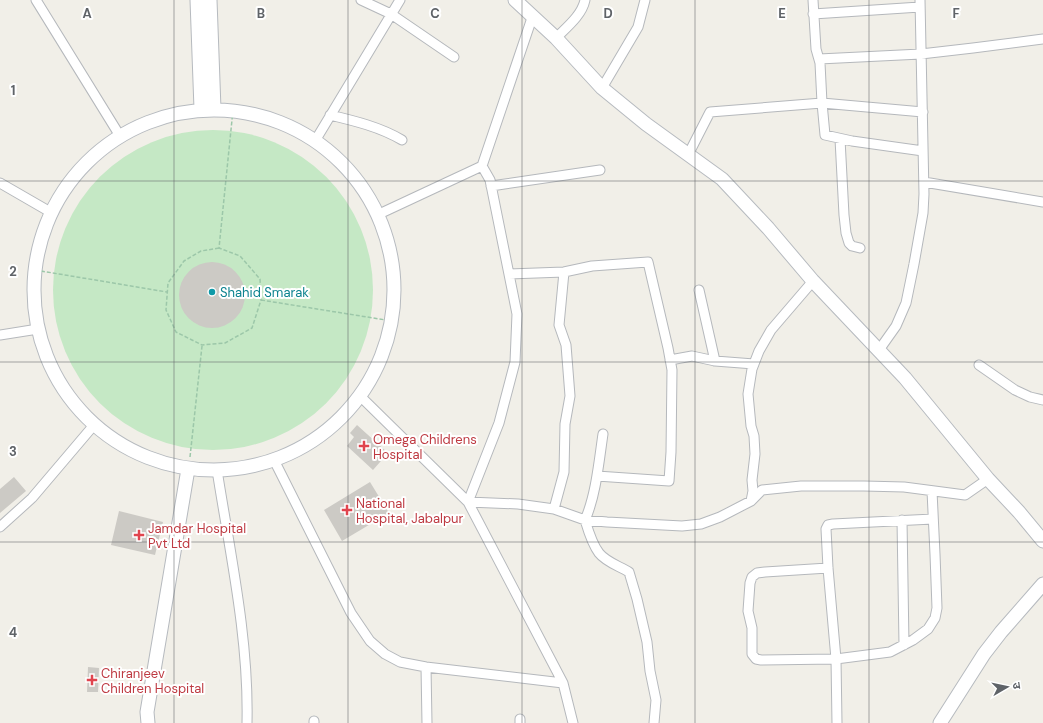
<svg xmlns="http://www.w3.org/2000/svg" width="1043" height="723" font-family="'DM Sans','Noto Sans Devanagari',sans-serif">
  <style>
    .green { fill: #c5e8c5 }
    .building { fill: #cccac5 }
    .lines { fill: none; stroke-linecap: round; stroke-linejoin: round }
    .street-casing { stroke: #b5b8bc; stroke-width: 11 }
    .secondary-casing { stroke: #b6babf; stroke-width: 15 }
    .path { stroke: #9cc7a9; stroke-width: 1.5; stroke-dasharray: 4 2; stroke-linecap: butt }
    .street { stroke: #fff; stroke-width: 9 }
    .secondary { stroke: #fff; stroke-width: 13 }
    .grid { fill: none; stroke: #5f6368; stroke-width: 1; stroke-opacity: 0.55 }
    .culture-dot { fill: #0f9aa8; stroke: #fff; stroke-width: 1.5 }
    .health-dot { fill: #e0444e; stroke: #fff; stroke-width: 1.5 }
    .labels { text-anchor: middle; stroke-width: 4; stroke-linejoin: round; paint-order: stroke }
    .culture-label { font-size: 13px; fill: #0d838f; stroke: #fff; text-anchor: start }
    .health-label { font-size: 13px; fill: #be3a42; stroke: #fff; text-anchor: start }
    .grid-label { font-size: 13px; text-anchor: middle; font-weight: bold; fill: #5f6368; stroke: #fff; stroke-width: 4; stroke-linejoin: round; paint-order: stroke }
  </style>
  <rect width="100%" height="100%" fill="#f1efe8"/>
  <path class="green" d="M53 290a160 160 0 1 1 320 0a160 160 0 1 1-320 0Z"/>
  <path class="building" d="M179 295a33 33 0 1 1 66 0a33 33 0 1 1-66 0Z
    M357,425L388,453L373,470L347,446L354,437L350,433Z
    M14,477L26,491L0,513V489Z
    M370,482L389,513L342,541L324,510Z
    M119,511L163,522L155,555L111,545Z
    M88,667L99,668L98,692H87Z"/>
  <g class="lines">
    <g class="street-casing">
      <path id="street" d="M36,0L120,136
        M361,0L391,14L454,57
        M813,0L816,49L820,63L822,103L825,135L852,141L923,151
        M813,14L920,7
        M556,38C567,27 582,15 585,0
        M819,59L921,54L973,48L1043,39
        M602,88L638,27L645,0
        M330,115C355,121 380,127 402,140
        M840,139L844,215L846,233L849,243L852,246L860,248
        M315,141L400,0
        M688,155L710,112L822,103L923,112
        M924,182L1043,202
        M0,183L52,213
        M491,186L600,170
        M377,215L482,166L533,15
        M509,274L564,272L592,266L648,262L668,348L672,370L671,452L669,481L597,476
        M699,290L715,361
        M0,335L38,329
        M879,350L896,326L906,303L914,264L923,213L924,194L920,0
        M670,360L692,356L715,361L754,364
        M979,365L1015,390L1030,397L1043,400
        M603,434C599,461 596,495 585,520C588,530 592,544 599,553C606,562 619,566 629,572L637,599L647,642L650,671L656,700L654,723
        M274,460L351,613L370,641L385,654L400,662L426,667L563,683L468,502L359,395
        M217,470C230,553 249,639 247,723
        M751,501L753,491L752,480L755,454L754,436L751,426L748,394L752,369L759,351L771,330L813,281
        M468,502L518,504L554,509L585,520L607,522L682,526L701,524L720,517L751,501L762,490L801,486H864L904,487L965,495L988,479
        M468,502L499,423L515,362L517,314L490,180L482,166
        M554,509L564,472L565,424L570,396L566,345L559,325L564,272
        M902,520L904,645
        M0,527L32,498L94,425
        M828,568L765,572L757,573L752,577L750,583L748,611L752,628V654L756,659L761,660L836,659L890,652L913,640L928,629L935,618L937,608L935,554L932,491
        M426,667L427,723
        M563,683L573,723
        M520,719V723
        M314,721V723
        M837,723L836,659L828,568L826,529L828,525L833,524L933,519"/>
    </g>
    <g class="secondary-casing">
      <path id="secondary" d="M197,0L201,109
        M210,0L214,109
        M515,0L556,38L602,88L646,124L722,179L768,228L813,281L905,378L988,479L1019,512L1043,541
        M34 290a180 180 0 1 1 360 0a180 180 0 1 1-360 0Z
        M148,723L147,712L188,469
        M940,723L984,654L1001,632L1043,584"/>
    </g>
    <path class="path" d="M219,248L201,251L184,261L168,283L166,310L176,332L202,345L225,343L252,328L261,300L260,279L240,256L219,248L233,110
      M35,270L167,292
      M261,300L392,321
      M190,457L202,346"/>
    <use href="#street" class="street"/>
    <use href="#secondary" class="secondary"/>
  </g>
  <path class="grid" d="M174,0V723M348,0V723M522,0V723M695,0V723M869,0V723M0,181H1043M0,362H1043M0,542H1043"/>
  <circle class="culture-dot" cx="212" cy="292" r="4"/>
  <g class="health-dot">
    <path d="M362 440h4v4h4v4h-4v4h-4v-4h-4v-4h4z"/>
    <path d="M345 504h4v4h4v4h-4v4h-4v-4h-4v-4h4z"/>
    <path d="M137 529h4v4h4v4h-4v4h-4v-4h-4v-4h4z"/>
    <path d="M90 674h4v4h4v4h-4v4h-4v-4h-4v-4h4z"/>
  </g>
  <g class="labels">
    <g class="culture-label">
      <text x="220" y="297">Shahid Smarak</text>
    </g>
    <g class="health-label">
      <text x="373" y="444">Omega Childrens<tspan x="373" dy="15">Hospital</tspan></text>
      <text x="356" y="508">National<tspan x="356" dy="15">Hospital, Jabalpur</tspan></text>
      <text x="148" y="533">Jamdar Hospital<tspan x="148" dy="15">Pvt Ltd</tspan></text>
      <text x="101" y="678">Chiranjeev<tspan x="101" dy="15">Children Hospital</tspan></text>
    </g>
  </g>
  <g class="grid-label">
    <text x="87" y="18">A</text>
    <text x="261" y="18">B</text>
    <text x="435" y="18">C</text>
    <text x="608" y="18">D</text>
    <text x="782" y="18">E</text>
    <text x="956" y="18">F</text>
    <text x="13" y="95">1</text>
    <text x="13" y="276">2</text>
    <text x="13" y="456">3</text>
    <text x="13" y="637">4</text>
  </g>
  <g transform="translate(1007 687) rotate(81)" stroke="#ffffff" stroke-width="3" paint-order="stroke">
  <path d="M0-3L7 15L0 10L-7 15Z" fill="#5f6368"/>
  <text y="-6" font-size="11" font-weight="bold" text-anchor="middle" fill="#5f6368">उ</text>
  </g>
</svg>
